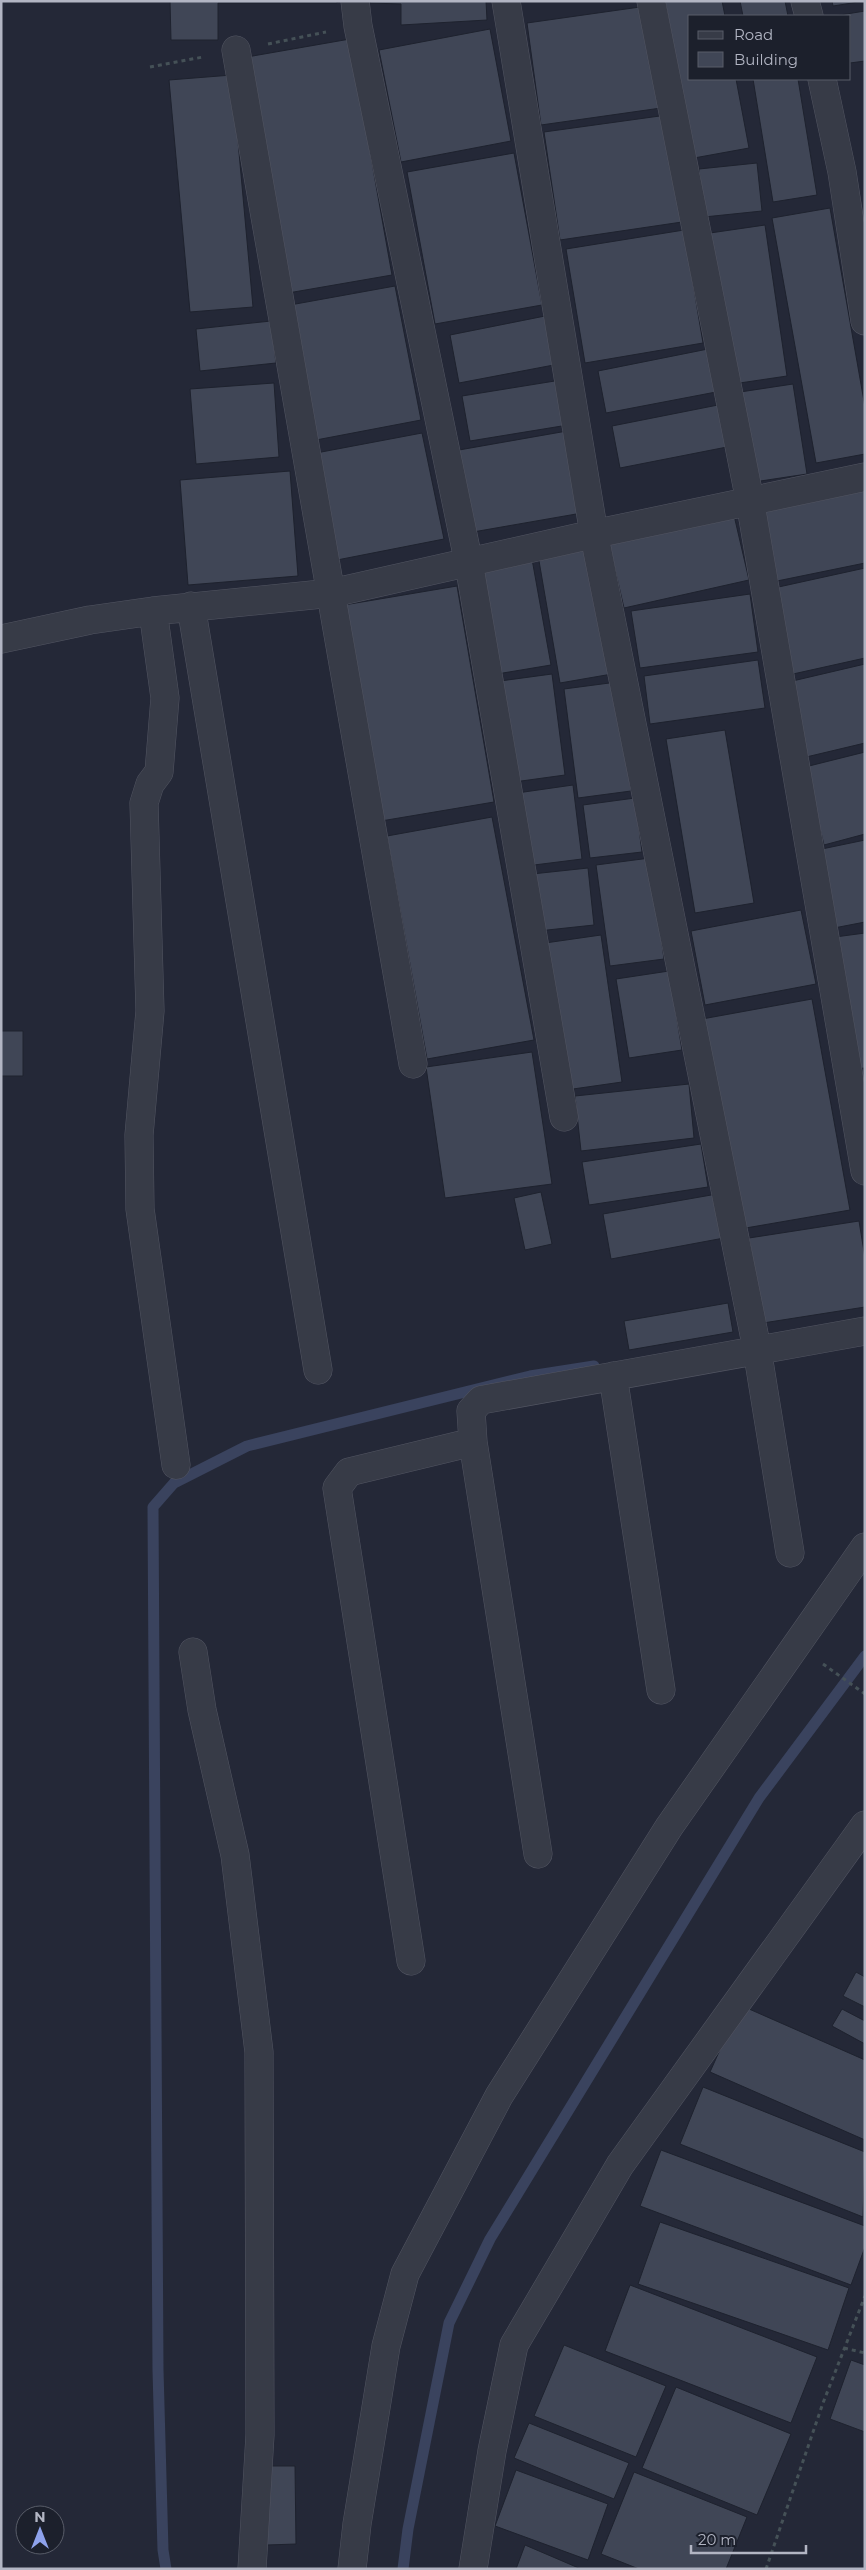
<svg xmlns="http://www.w3.org/2000/svg" width="866" height="2570" font-family="Montserrat,sans-serif">
  <style>
    .lines { fill: none; stroke-linecap: round; stroke-linejoin: round }
    .stream { stroke: #3a435e; stroke-width: 11 }
    .building { fill: #404656; stroke: #1e222e }
    .minor-casing { stroke: #525562; stroke-width: 29 }
    .path { stroke: #455157; stroke-width: 3; stroke-dasharray: 4 4; stroke-linecap: butt }
    .minor { stroke: #373b47; stroke-width: 28 }
  </style>
  <rect width="100%" height="100%" fill="#242837"/>
  <g class="lines">
    <path class="stream" d="M166,2569L163,2550L158,2370L153,1507L174,1483L247,1446L530,1376L594,1366
      M403,2569L408,2529L449,2323L490,2239L759,1798L865,1656"/>
  </g>
  <path class="building" d="M170,1H337V3H218V40H171Z
    M370,1H486L487,20L401,25V4L370,3Z
    M665,1H722L725,16H690V79H736L749,148L694,158Z
    M740,1H785L788,16H743Z
    M832,1H865L833,6Z
    M647,6L661,108L541,125L527,23Z
    M865,11V61L850,63V16H834Z
    M490,29L511,141L401,162L379,50Z
    M350,39L392,275L288,293L247,57Z
    M232,75L253,307L190,312L169,80Z
    M753,79H798L817,195L773,202Z
    M667,115L682,222L560,240L544,132Z
    M514,153L542,305L435,324L407,172Z
    M757,163L762,211L704,217L699,169Z
    M830,208L865,407V454L816,463L772,218Z
    M765,225L787,376L733,384L710,233Z
    M684,230L703,343L585,363L566,249Z
    M395,286L421,420L316,440L290,305Z
    M550,315L559,364L459,383L450,335Z
    M271,321L276,363L200,371L196,329Z
    M708,349L716,392L606,413L598,371Z
    M561,380L568,425L470,441L462,396Z
    M274,383L279,457L196,464L190,389Z
    M793,384L807,474L754,482L740,392Z
    M723,404L732,446L620,468L612,426Z
    M567,431L582,513L473,532L459,450Z
    M422,433L444,539L337,560L316,453Z
    M290,471L298,576L188,585L180,480Z
    M865,482V563L777,581L761,504Z
    M733,511L749,580L624,608L608,539Z
    M590,546L612,674L560,683L538,555Z
    M532,559L551,665L497,674L479,569Z
    M865,568V658L793,674L774,588Z
    M457,586L494,802L381,821L344,605Z
    M750,594L758,652L640,668L631,611Z
    M758,660L765,708L650,724L644,676Z
    M865,664V743L802,758L784,683Z
    M552,674L565,775L514,782L500,681Z
    M617,682L631,791L578,798L564,689Z
    M725,730L754,903L695,913L666,739Z
    M865,752V834L824,845L805,767Z
    M573,785L582,859L526,866L517,793Z
    M635,798L642,852L590,858L583,805Z
    M492,817L534,1040L427,1059L387,836Z
    M865,840V922L834,928L817,850Z
    M650,858L664,959L610,966L596,865Z
    M588,868L594,925L538,931L532,874Z
    M801,910L816,984L705,1005L691,931Z
    M865,933V1068L854,1069L835,937Z
    M601,935L622,1082L566,1090L545,943Z
    M669,971L682,1050L629,1058L616,979Z
    M812,999L850,1210L740,1229L702,1019Z
    M1,1031H23V1076H1Z
    M532,1052L552,1184L445,1198L426,1067Z
    M689,1084L694,1138L581,1151L575,1096Z
    M701,1144L708,1187L589,1205L582,1162Z
    M541,1192L552,1244L525,1250L514,1198Z
    M717,1194L724,1238L611,1259L603,1214Z
    M859,1221L865,1258V1307L763,1323L749,1238Z
    M728,1303L733,1332L629,1350L624,1321Z
    M856,1972L865,1977V2007L843,1996Z
    M740,2005L865,2060V2140L710,2072Z
    M842,2009L865,2021V2044L832,2026Z
    M703,2087L865,2152L863,2217L680,2144Z
    M661,2150L865,2226V2247L851,2285L640,2206Z
    M660,2222L849,2288L828,2350L638,2284Z
    M630,2285L817,2357L791,2423L605,2351Z
    M564,2345L666,2386L636,2457L534,2416Z
    M851,2360L865,2365V2432L830,2419Z
    M676,2387L791,2434L757,2515L642,2468Z
    M529,2423L629,2463L614,2499L514,2458Z
    M265,2466H295L296,2544L267,2545Z
    M516,2470L608,2504L588,2560L495,2526Z
    M634,2472L747,2517L726,2569H639L601,2554Z
    M525,2545L581,2569H516Z"/>
  <g class="lines">
    <g class="minor-casing">
      <path id="minor" d="M355,1L358,26L469,564L564,1117
        M506,1L594,534L757,1349L790,1553
        M651,1L750,501L865,1171
        M805,1L809,16
        M236,50L413,1064
        M822,79L842,172L865,321
        M191,606L318,1370
        M153,611L165,698L159,772L150,784L144,803L150,1011L139,1135L140,1209L176,1465
        M1,639L90,620L153,611L332,593L594,534L865,477
        M613,1376L661,1690
        M193,1652L202,1710L235,1855L259,2052L260,2435L252,2569
        M538,1854L473,1442L471,1411L481,1400L865,1331
        M411,1961L337,1488L349,1472L473,1442
        M352,2569L357,2524L386,2346L405,2274L499,2096L669,1827L865,1547
        M473,2569L492,2451L514,2345L620,2165L865,1825"/>
    </g>
    <path class="path" d="M268,44L326,32
      M150,67L203,57
      M823,1664L865,1694
      M844,2348L865,2353
      M766,2569L823,2403L865,2296"/>
    <use href="#minor" class="minor"/>
  </g>
  <rect width="866" height="2570" fill="none" stroke="#b2b5c3" stroke-width="5"/>
  <rect x="688" y="15" width="162" height="65" fill="#1c202c" stroke="#585c68"/>
  <rect x="698" y="31" width="25" height="8" fill="#373b47" stroke="#585c68"/>
  <text x="734" y="40" font-size="15" fill="#b2b5c3">Road</text>
  <rect x="698" y="52" width="25" height="15" fill="#404656" stroke="#585c68"/>
  <text x="734" y="65" font-size="15" fill="#b2b5c3">Building</text>
  <g transform="translate(40 2530)"><circle r="24" fill="#1c202c" stroke="#585c68"/>
  <path d="M0-4L9 19L0 12L-9 19Z" fill="#8ea2ec"/>
  <text y="-8" font-size="14" font-weight="bold" text-anchor="middle" fill="#b2b5c3">N</text>
  </g>
  <path d="M691 2545v8h115v-8" fill="none" stroke="#b2b5c3" stroke-width="2.5"/>
  <text x="698" y="2545" font-size="15" fill="#b2b5c3" stroke="#1c202c" stroke-width="4" paint-order="stroke">20 m</text>
</svg>
